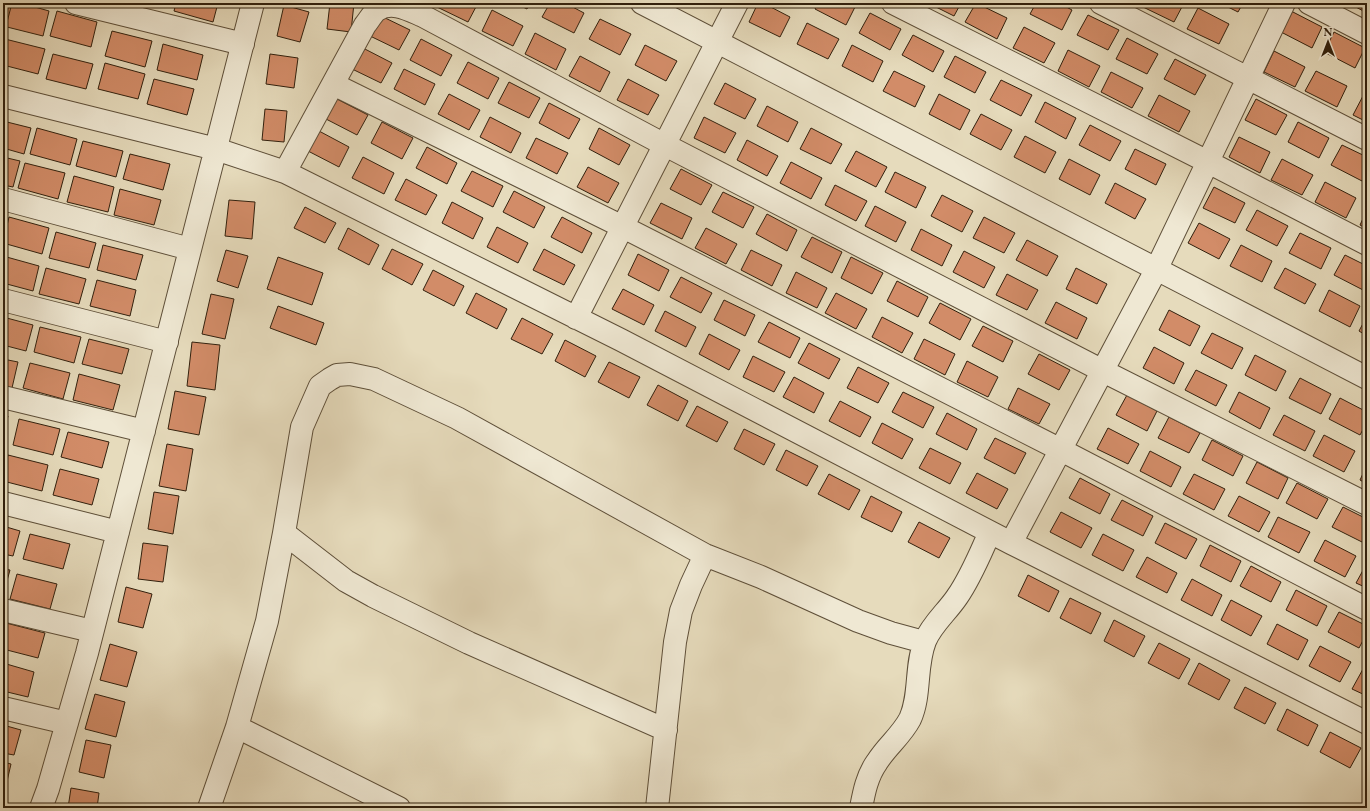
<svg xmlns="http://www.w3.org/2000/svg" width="1370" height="811" font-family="'EB Garamond',serif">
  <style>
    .building { fill: #d28c68; stroke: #31200d }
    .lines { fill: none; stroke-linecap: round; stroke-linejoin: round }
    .minor-casing { stroke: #5e4f39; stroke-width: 24 }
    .minor { stroke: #efe8d3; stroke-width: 22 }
  </style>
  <rect width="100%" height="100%" fill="#e6dbbc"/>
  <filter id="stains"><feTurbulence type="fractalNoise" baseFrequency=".005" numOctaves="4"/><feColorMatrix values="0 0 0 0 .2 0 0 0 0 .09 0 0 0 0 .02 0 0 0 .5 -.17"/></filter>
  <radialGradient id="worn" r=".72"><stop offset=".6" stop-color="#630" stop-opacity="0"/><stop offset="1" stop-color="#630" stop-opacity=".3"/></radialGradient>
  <path class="building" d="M3,3H12L6,26L3,25Z
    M8,3H21L49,11L43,36L3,26Z
    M128,3H142L141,6Z
    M176,3H218L213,22L174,11Z
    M330,3H354L351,32L327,29Z
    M439,3H478L468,22L437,7Z
    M515,3H530L527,9Z
    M550,3H565L584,13L574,33L542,17Z
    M758,3H763L790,17L780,37L749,22Z
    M818,3H853L856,5L846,25L815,9Z
    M928,3H961L954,16Z
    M976,3L1007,18L997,39L965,22Z
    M1009,3H1020L1018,7Z
    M1036,3H1059L1072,10L1062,30L1030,14Z
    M1145,3H1184L1174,22L1143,7Z
    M1220,3H1243L1238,12Z
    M1356,3H1367V13L1354,6Z
    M284,5L309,12L300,42L277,36Z
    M1198,8L1229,24L1219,44L1187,29Z
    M492,10L523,26L513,46L482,31Z
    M57,11L97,22L91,47L50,36Z
    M1291,11L1322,27L1312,48L1281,32Z
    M870,13L901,29L890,50L859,33Z
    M379,15L410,30L399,50L368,35Z
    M1088,15L1119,30L1108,50L1077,35Z
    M600,19L631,34L620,55L589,39Z
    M807,23L839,39L828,59L797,44Z
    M1024,27L1055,43L1044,63L1013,48Z
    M112,31L152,41L145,67L105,56Z
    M1334,32L1365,48L1355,68L1324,52Z
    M535,33L566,49L556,70L525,54Z
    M913,35L944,51L933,72L902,55Z
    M1127,38L1158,54L1147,74L1116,59Z
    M5,39L45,49L38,74L3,65V46Z
    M421,39L452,55L441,76L410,60Z
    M163,44L203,55L197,80L157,70Z
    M645,45L677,61L666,81L635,65Z
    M852,45L883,61L873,82L842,66Z
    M361,47L392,63L381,83L350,68Z
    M1068,50L1100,66L1089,87L1058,71Z
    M1274,51L1305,67L1295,87L1264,72Z
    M53,54L93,64L86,89L46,79Z
    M270,54L298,58L294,88L266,84Z
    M580,56L610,72L600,92L569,76Z
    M955,56L986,72L975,93L944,77Z
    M1175,59L1206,75L1195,95L1164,79Z
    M468,62L499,78L488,99L457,83Z
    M105,63L145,74L138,99L98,89Z
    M404,69L435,84L425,105L394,89Z
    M894,71L925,86L915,107L883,91Z
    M1316,71L1347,86L1337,107L1305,91Z
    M1111,72L1143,88L1132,108L1101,92Z
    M154,79L194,89L187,115L147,104Z
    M628,79L659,95L648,115L617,100Z
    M1001,80L1032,95L1021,116L990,100Z
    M509,82L540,98L529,118L498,103Z
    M725,83L756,99L745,119L714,104Z
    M449,94L480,110L469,130L438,114Z
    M939,94L970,110L960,130L929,114Z
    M1364,94L1367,96V122L1353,115Z
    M1159,95L1190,111L1179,132L1148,116Z
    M337,99L368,115L357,135L326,119Z
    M1256,99L1287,115L1276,135L1245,120Z
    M1045,102L1076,118L1066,139L1035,122Z
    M549,103L580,119L569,139L539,123Z
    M767,106L798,122L788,142L757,126Z
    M265,109L287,111L284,142L262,140Z
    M981,114L1012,130L1001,150L970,134Z
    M490,117L521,133L511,153L480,137Z
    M704,117L736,133L725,153L694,138Z
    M3,121L31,128L24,154L3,148Z
    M382,122L413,138L402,159L371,143Z
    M1298,122L1329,138L1319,158L1288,142Z
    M1090,125L1121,141L1110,161L1079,145Z
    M37,128L77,139L70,165L30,154Z
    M599,128L630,145L619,165L589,149Z
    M811,128L842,144L831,164L800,149Z
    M319,131L349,147L339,167L308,151Z
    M1025,136L1056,152L1045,173L1014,157Z
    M1239,137L1270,152L1260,173L1229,157Z
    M536,138L568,153L557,174L526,158Z
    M747,140L778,156L767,176L737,160Z
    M83,141L123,151L116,177L76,166Z
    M1342,145L1367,157V171L1362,181L1331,165Z
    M427,147L457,163L447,184L416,168Z
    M1135,149L1166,164L1156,185L1125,169Z
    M856,151L887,167L876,187L845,171Z
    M130,154L170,164L163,190L123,179Z
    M3,157L20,161L13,187L3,185Z
    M363,157L394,173L384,194L352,178Z
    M1069,159L1100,175L1090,195L1059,179Z
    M1282,159L1313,175L1302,195L1271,180Z
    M791,162L822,178L811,199L780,183Z
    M25,163L65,173L58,199L18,188Z
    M588,167L619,183L608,203L577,187Z
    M681,169L712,185L701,205L670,189Z
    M472,171L503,186L493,207L461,191Z
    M895,172L926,187L916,208L885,192Z
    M74,176L114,187L108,212L67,202Z
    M406,179L437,195L426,215L395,200Z
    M1325,182L1356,198L1346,218L1315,202Z
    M1115,183L1146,199L1135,219L1105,203Z
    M835,185L867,201L856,221L825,205Z
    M1214,187L1245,203L1235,223L1203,208Z
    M120,189L161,200L154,225L114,215Z
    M514,191L545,207L534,228L503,212Z
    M723,192L754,207L743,228L712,212Z
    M942,195L973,211L962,232L931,216Z
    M229,200L255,202L252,239L225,236Z
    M452,202L483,218L473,239L442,223Z
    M661,203L692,218L682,239L650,223Z
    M875,206L906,222L896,242L865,226Z
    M305,207L336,223L325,243L294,228Z
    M1257,210L1288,226L1277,246L1246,230Z
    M1367,210V229L1360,225Z
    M767,214L797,230L787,251L756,234Z
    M3,215L6,216L3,227Z
    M9,217L49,228L42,254L3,243Z
    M562,217L592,233L582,253L551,237Z
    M984,217L1015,233L1004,253L973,238Z
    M1199,223L1230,239L1219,259L1188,243Z
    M497,227L528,243L518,263L487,247Z
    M348,228L379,245L369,265L338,249Z
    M706,228L737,244L726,264L695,248Z
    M921,229L952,245L942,266L911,250Z
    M56,232L96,243L89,268L49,258Z
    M1300,233L1331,248L1321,269L1289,253Z
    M812,237L842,252L832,273L801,257Z
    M1027,240L1058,256L1047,276L1016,260Z
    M103,245L143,255L136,280L97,270Z
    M1241,245L1272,261L1262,282L1230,266Z
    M392,249L423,264L412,285L382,269Z
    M544,249L575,265L564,285L533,270Z
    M226,250L248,256L238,288L217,281Z
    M751,250L782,265L772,286L741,270Z
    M964,251L995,267L984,288L953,272Z
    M638,254L669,270L659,291L628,275Z
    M1345,255L1367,266V288L1365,291L1334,275Z
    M3,256L39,266L33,291L3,283Z
    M278,257L323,273L312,305L267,289Z
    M851,257L883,273L872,294L841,278Z
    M46,268L86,279L79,304L39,294Z
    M1076,268L1107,284L1097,304L1066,289Z
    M1285,268L1316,284L1305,304L1274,288Z
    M433,270L464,286L454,306L423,290Z
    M796,272L827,288L817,308L786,293Z
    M1007,274L1038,290L1027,310L996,295Z
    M681,277L712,293L701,313L670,297Z
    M97,280L136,290L130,316L90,306Z
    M897,281L928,297L918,317L887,301Z
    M623,289L654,305L644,325L612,309Z
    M1329,290L1360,306L1350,327L1319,311Z
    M476,293L507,309L497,329L466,313Z
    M836,293L867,309L856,329L825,313Z
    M211,294L234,299L225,339L202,334Z
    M724,300L755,315L745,336L714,320Z
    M1056,302L1087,318L1077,339L1045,323Z
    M940,303L971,319L960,340L929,323Z
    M278,306L324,323L316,345L270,328Z
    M1169,310L1200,326L1190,346L1159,330Z
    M665,311L696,327L686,347L655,331Z
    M1367,316V336L1359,331Z
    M3,317L33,325L26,351L3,345Z
    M882,317L913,333L902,353L872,337Z
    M522,318L553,334L542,354L511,339Z
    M769,322L800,338L790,358L758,342Z
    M983,326L1013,341L1003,362L972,346Z
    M40,327L81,337L74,363L34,352Z
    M1212,333L1243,348L1232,369L1201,353Z
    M709,334L740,350L729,370L699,354Z
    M89,339L129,349L122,374L82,364Z
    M924,339L955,354L945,375L914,359Z
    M565,340L596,356L585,377L555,361Z
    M192,342L220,345L215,390L187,386Z
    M809,343L840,359L829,379L798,363Z
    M1154,347L1184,363L1174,384L1143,368Z
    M1039,354L1070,370L1059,390L1028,374Z
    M1255,355L1286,371L1276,391L1245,375Z
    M753,356L785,372L774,392L743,377Z
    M3,359L18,362L12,388L3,386Z
    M967,361L998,377L988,397L957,382Z
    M609,362L640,377L629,398L598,382Z
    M30,363L70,373L63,399L23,388Z
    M858,367L889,383L878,403L847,388Z
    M1196,370L1227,385L1216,406L1185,390Z
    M79,374L120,385L113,410L73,400Z
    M794,377L824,393L814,413L783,397Z
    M1300,378L1331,394L1321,414L1289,398Z
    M658,385L688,401L678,421L647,405Z
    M1018,388L1050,404L1039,424L1008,409Z
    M175,391L206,397L199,435L168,429Z
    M903,392L934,407L923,428L892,412Z
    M1239,392L1270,408L1260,429L1229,412Z
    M1127,395L1157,411L1147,431L1116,415Z
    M1340,398L1367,412V422L1360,435L1329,419Z
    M840,401L871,417L860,437L829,421Z
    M697,406L728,422L717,442L686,426Z
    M947,413L977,429L967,450L936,434Z
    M3,414L8,416L3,435Z
    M1284,415L1315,431L1305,451L1273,435Z
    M1169,417L1200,433L1189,453L1158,438Z
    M19,419L60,429L53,455L13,445Z
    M882,423L913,439L902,459L872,443Z
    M1108,428L1139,444L1128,464L1097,449Z
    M744,429L775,444L764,465L734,449Z
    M68,432L109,442L102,468L61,457Z
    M1324,435L1355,451L1344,472L1313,456Z
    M995,438L1026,453L1015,474L984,458Z
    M1212,440L1243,456L1233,476L1202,460Z
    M167,444L193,449L186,491L159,486Z
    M930,448L961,463L950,484L919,468Z
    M786,450L818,466L807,486L776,470Z
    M1150,451L1181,467L1171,487L1140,471Z
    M8,455L48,465L42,491L3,481V475Z
    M1257,462L1288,478L1278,499L1246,483Z
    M1367,465V484L1360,480Z
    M60,469L99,479L92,505L53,495Z
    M977,473L1008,489L997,509L966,493Z
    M829,474L860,490L849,510L818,494Z
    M1194,474L1225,489L1214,510L1183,494Z
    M1080,478L1110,494L1100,514L1069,498Z
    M1297,483L1328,499L1317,519L1286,503Z
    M154,492L179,496L173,534L148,529Z
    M871,496L902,512L892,532L861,517Z
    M1239,496L1270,512L1259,532L1228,516Z
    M1122,500L1153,516L1143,536L1111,520Z
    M1343,507L1367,519V537L1364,543L1332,527Z
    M1061,512L1092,528L1081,548L1050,532Z
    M1278,517L1310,532L1299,553L1268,537Z
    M919,522L950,538L939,558L908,542Z
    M1165,523L1197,539L1186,559L1155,543Z
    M3,526L20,531L13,556L3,554Z
    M30,534L70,544L63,569L23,559Z
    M1103,534L1134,550L1123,571L1092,555Z
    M1325,540L1356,556L1345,577L1314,561Z
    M143,543L168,546L163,582L138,579Z
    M1210,545L1241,561L1231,582L1200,566Z
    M1147,557L1177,573L1167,593L1136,577Z
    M1367,563V588L1356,583Z
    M1251,566L1281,582L1271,602L1240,586Z
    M3,569L10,570L3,595Z
    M17,574L57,584L50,609L10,599Z
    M1028,575L1059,591L1049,612L1018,596Z
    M1192,579L1222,595L1212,616L1181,600Z
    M126,587L152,594L143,628L118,622Z
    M1296,590L1327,606L1317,626L1286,610Z
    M1070,598L1101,613L1091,634L1060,618Z
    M1231,600L1262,616L1251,636L1221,620Z
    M1339,612L1367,626V633L1359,648L1328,632Z
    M1114,620L1145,636L1134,657L1104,641Z
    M6,623L45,633L38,658L3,649V632Z
    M1277,624L1308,640L1298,660L1267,644Z
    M1159,643L1190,659L1179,679L1148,663Z
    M110,644L137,652L127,687L100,680Z
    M1320,646L1351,662L1340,682L1309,666Z
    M3,663L34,672L28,697L3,691Z
    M1199,663L1230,680L1219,700L1188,684Z
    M1363,669L1367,671V696L1352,689Z
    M1245,687L1276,703L1265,724L1234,708Z
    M95,694L125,702L116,737L85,729Z
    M1287,709L1318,725L1308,746L1277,730Z
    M3,725L21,730L14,755L3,753Z
    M1330,732L1361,748L1350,768L1320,752Z
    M86,740L111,745L104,778L79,772Z
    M3,762L11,764L5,790H3Z
    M71,788L99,793L97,808H68Z"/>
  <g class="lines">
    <g class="minor-casing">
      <path id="minor" d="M76,3L243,44
        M642,3L1367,378
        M893,3L1208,162L1367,244
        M1101,3L1367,139
        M1309,3L1367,33
        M333,84L623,227L1061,450L1367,609
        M3,96L216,149L285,172L621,340L1011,543L1367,723
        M285,172L365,25C369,20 373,13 377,10C392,0 409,10 423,16L665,145L1103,371L1367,504
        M3,199L190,249
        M3,300L167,342
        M576,318L737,3
        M3,397L144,431
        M3,503L118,532
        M284,533L346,581L373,596L469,643L666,730
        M1011,543L1156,270L1284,3
        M3,610L92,631
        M3,708L67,723
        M237,727L399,808
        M41,808L48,789L87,653L253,3
        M209,808L237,727L267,621L284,533L302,427L320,386L330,379L337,375L350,374L374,379L457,418L705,555L761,577L858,621L891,633L924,642
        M657,808L675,642L681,611L691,585L705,555
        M861,808C864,792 867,776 877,762C887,746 901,736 910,719C921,695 915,666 925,641C932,624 947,612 957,597C971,577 980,554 990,532"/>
    </g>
    <use href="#minor" class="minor"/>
  </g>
  <rect width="1370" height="811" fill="none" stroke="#e6dbbc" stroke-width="16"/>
  <rect x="4" y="4" width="1362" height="803" fill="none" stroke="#31200d" stroke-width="2"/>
  <rect x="8" y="8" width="1354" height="795" fill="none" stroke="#31200d"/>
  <g transform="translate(1328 42)" stroke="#efe8d3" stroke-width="3" paint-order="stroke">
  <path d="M0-3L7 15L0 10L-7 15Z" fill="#31200d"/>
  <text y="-6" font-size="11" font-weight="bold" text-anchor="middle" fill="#31200d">N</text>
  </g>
  <rect width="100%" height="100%" filter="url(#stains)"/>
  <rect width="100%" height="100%" fill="url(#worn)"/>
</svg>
